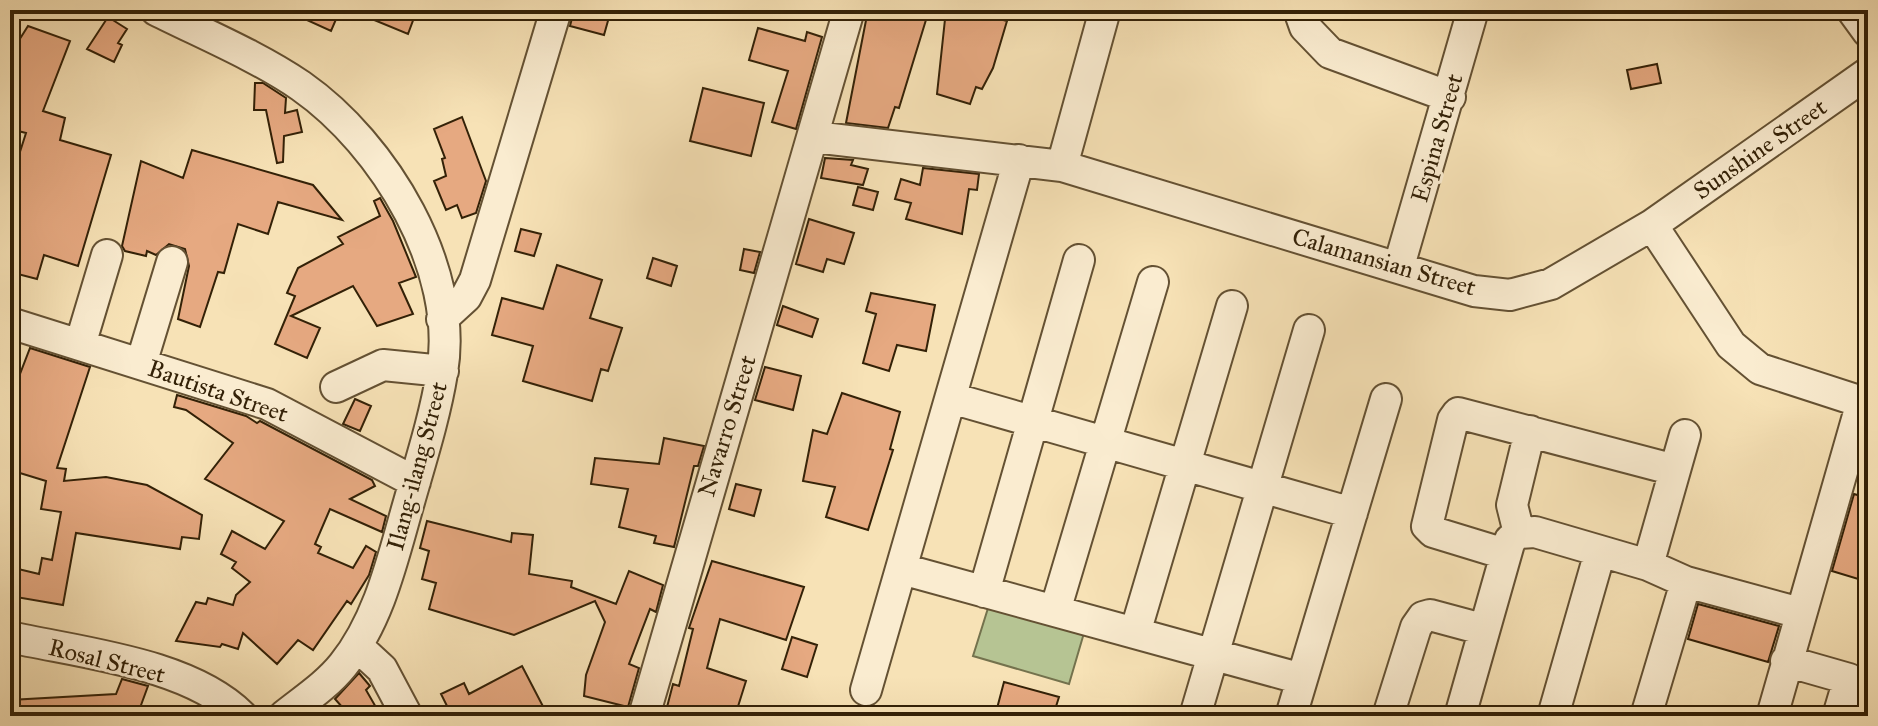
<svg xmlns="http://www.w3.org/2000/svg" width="1878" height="726" font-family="'IM FELL Great Primer',serif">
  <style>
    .green { fill: #b6c493; stroke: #74724d; stroke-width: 2 }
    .building { fill: #e6a981; stroke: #332107; stroke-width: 2 }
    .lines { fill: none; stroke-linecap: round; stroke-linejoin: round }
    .minor-casing { stroke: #645133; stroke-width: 34 }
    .minor { stroke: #faecd0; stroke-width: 30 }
    .labels { text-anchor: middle; stroke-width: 6; stroke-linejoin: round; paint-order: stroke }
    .street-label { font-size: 24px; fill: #332107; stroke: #faecd0 }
  </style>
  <rect width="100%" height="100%" fill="#f7e2b6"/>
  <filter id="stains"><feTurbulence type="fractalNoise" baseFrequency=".0025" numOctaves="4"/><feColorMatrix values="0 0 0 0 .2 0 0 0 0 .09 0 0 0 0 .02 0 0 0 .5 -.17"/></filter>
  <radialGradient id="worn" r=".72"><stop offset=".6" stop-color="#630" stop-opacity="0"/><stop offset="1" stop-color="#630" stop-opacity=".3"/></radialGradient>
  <path class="green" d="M989,605L1084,633L1069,684L973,656Z"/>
  <path class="building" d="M285,10H340L331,31Z
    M350,10H402L415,15L408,34Z
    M574,10H611L604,35L570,26Z
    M868,10H929L899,108L895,107L888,128L846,123Z
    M946,10H966L1007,21L993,68L982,89L976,87L970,104L937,94Z
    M108,17L127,29L118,43L122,45L114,62L87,49Z
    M28,26L70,41L43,111L65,118L60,140L111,155L78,266L44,255L37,279L10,272V204L15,181L11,180L26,133L10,129V64L18,47L16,45Z
    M758,28L805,41L807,32L822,37L796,129L772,122L788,71L749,60Z
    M1657,64L1661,83L1631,89L1627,70Z
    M255,83H263L286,98L285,113L297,110L302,132L284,136L283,162L277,163L266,110H254Z
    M703,88L764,103L751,156L690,141Z
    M462,117L486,181L476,213L462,218L457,205L446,210L434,181L446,176L442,159L445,158L434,129Z
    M192,150L313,185L342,220L278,202L268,234L238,224L224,273L218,272L200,327L178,319L189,266L185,249L169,244L156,255L147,251L146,256L125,251L122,246L141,161L183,178Z
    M825,158L853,160L851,165L868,169L863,185L821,178Z
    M923,168L979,174L977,190L969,189L962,234L906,219L911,203L895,199L901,179L920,185Z
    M858,187L878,192L873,210L853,205Z
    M380,198L393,221L416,277L399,283L413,314L377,326L353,286L291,316L320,328L307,358L275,344L295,296L287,293L298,268L343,244L338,237L380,216L374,201Z
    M809,219L854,233L844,264L827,259L823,272L796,264Z
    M521,229L541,234L534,256L515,251Z
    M744,249L760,252L754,273L740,270Z
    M653,258L677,266L671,286L647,278Z
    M557,265L602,280L590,318L622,328L608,371L601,369L592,401L523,381L533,346L492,335L502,298L543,309Z
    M871,293L935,305L926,351L897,345L889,371L863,363L876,314L866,311Z
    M783,306L818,319L812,337L777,325Z
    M30,348L90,367L57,468L66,469L64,481L106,477L147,485L202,515L199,539L182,537L180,549L76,533L63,605L10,596V567L39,574L42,558L52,560L61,512L41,509L46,481L10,470V400Z
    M765,367L801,376L793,410L755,400Z
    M842,393L900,412L890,449L893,450L868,530L826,517L835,487L803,481L813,430L827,434Z
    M177,395L246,416L257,423L260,421L372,480L375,486L350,499L386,516L382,532L330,509L315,544L321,547L318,553L353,568L366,546L376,552L369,575L351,604L347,601L313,650L298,640L277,664L243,633L238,649L222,644L220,647L176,641L196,602L206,604L208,598L233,605L236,595L250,582L232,568L236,562L221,554L232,531L265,549L284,521L205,479L233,443L186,410L174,407Z
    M355,399L371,406L360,431L343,424Z
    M664,438L704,446L698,466H694L674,547L654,543L656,536L619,527L628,489L591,484L595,458L659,464Z
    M736,484L761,490L754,516L729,509Z
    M1854,494L1868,498V582L1832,571Z
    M427,521L511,542L512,533L533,535L529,574L572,581L571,587L616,604L629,571L663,585L656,612L650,609L629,664L639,668L628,707L584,696L586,675L605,622L595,601L514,635L429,609L436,583L422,579L429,551L420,548Z
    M712,561L804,587L786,640L720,619L707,668L746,681L735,716H698L667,707L673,684L679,686L693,629L689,628Z
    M1698,604L1779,626L1768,662L1688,639Z
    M792,637L817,645L807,677L782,669Z
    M522,666L548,716H452L441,694L464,683L469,694Z
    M359,673L370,686L366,690L381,716H350L335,699Z
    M122,679L148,686L137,716H10V700L116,694Z
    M1004,682L1059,697L1053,716H995Z"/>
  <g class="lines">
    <g class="minor-casing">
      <path id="minor" d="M156,10C204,34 257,56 301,86C384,144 460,269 442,373C435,416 421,460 409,502C393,557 380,619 343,665C327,685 304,700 284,716
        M1299,10L1305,27L1330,53L1450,97
        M1852,10L1868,32
        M814,137L1062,166L1474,291L1510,295L1551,284L1652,225L1868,73
        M1062,166L1105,10
        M1652,225L1731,345L1760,369L1868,404
        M1399,266L1473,10
        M442,319L466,297L475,280L556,10
        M10,323L267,404L415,482
        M80,345L107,255
        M141,364L172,262
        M336,387L383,365L443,371
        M951,398L1352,513
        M1519,533L1512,505L1530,431
        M1505,554L1433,532L1427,526L1453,420L1458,413L1675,470
        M1648,565L1685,435
        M902,569L1302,679
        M984,592L1079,260
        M1055,611L1153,282
        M1135,633L1232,306
        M10,637C81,653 189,663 242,716
        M357,646L382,669L407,716
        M1786,661L1849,679L1838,716
        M866,690L1019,160
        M644,716L849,10
        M1195,716L1309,330
        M1291,716L1386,399
        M1388,716L1416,627L1423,617L1430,615L1482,629
        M1460,716L1510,540L1519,533L1535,532L1648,565L1686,582L1800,613
        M1553,716L1600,552
        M1646,716L1686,582
        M1772,716L1862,402"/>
    </g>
    <use href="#minor" class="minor"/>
  </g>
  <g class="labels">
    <g class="street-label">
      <text transform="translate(1437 138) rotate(-74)" y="8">Espina Street</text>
      <text transform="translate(1760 149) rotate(-35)" y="8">Sunshine Street</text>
      <text transform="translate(1384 262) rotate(16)" y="8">Calamansian Street</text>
      <text transform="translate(218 391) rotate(19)" y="8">Bautista Street</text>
      <text transform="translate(727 426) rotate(-73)" y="8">Navarro Street</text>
      <text transform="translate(417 466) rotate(-75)" y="8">Ilang-ilang Street</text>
      <text transform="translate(107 661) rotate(14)" y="8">Rosal Street</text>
    </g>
  </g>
  <rect width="1878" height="726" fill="none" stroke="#f7e2b6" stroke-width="40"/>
  <rect x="12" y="12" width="1854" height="702" fill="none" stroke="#332107" stroke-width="4"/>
  <rect x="20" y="20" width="1838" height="686" fill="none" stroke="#332107" stroke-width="2"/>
  <rect width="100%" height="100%" filter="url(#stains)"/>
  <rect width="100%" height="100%" fill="url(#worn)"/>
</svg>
